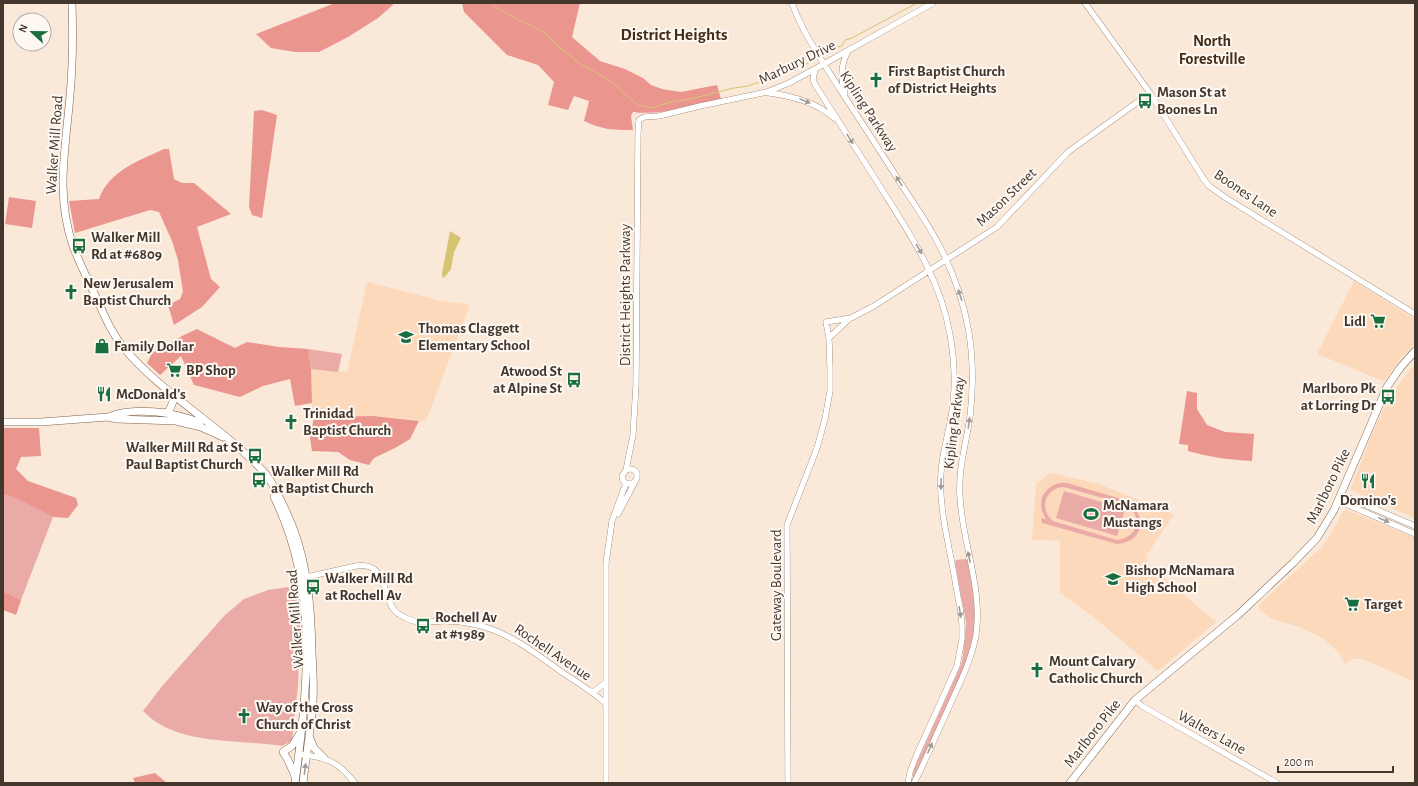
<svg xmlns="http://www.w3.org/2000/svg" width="1418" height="786" font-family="'Alegreya Sans',sans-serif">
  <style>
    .built { fill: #fdd9bb }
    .green { fill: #eaaba7; fill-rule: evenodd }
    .forest { fill: #eb958f }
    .water { fill: #d5c572 }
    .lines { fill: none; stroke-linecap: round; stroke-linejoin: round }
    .stream { stroke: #d5c572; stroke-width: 1 }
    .minor-casing { stroke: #7d634e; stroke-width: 6 }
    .major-casing { stroke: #7d634e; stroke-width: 8 }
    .minor { stroke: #fff; stroke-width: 5.5 }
    .major { stroke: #fff; stroke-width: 7 }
    .oneway { fill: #a19b96 }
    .labels { text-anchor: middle; stroke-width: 4; stroke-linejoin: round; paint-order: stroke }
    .street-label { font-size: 15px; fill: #43372d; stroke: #fef8f3 }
    .poi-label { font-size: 15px; font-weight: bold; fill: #43372d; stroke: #fef8f3; text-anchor: start }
    .neighbourhood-label { font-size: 16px; font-weight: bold; fill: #452e19; stroke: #fef8f3 }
    .quarter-label { font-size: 17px; font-weight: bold; fill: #452e19; stroke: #fef8f3 }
  </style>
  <rect width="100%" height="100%" fill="#fae8d9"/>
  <path class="built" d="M1354,281L1415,319V344L1400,359L1385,380H1381L1317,354Z
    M367,282L438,300L470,305L426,421L373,416L312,417L311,369L347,372Z
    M1415,363V518L1350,490L1375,427L1391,395Z
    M1050,473L1096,483L1174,514L1146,556L1149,565L1216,622L1158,671L1091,615L1060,593V541L1032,540L1036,484Z
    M1344,510H1347L1415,538V682L1363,659H1352L1344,664L1339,653L1324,639L1302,628L1272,619L1259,609V605L1265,599L1321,548L1331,533Z"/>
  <path class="green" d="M308,349L342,354L338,372L311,369Z
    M1060,483H1067L1125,500C1148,513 1145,542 1117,544L1042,523L1041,518L1046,519C1036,504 1042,487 1060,483ZM1064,487L1124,504C1144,513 1139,538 1117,540L1053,521C1039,510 1044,488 1064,487Z
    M1064,491L1125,509L1117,536L1056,518Z
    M3,494L13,497L53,517L21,600L3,591Z
    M966,559L968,561L975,598V630L968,659L912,783L914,769L961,665L963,656L966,622L955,563L956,560Z
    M295,586L300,621L298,685L292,741L282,746C238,739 176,746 143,711L163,685L225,615L244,599L268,590Z"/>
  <path class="forest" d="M335,3H395L378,18L348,37L319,52H295L271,48L256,34Z
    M462,3H580L572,37L600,61L625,69L643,78L651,85L662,89L681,92L717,85L721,99C694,105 661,116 633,112L631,116L633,130C612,130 604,130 584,121L589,101L574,96L568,110L548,105L554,82L538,65L507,55L464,12Z
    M262,110L277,115L262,218L252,215L249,207L254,111Z
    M164,149H169L174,179L182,183H194L231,214L197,227L211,279L220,287L202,307L174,325L168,305L180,299L183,292L178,260L172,241L159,212L150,210L75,233L69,201L99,199C109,171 138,161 164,149Z
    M9,197L36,201L32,228L5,224Z
    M197,329L235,348L247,342L279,347L308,349L311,369L312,403L295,406L290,379L263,386L240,397L194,385L181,356L160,375L147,363L152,353L184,335Z
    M1187,391L1197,393V409L1207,425L1225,432L1254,434L1252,461C1231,460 1209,457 1188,451V445L1179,444Z
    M373,416L419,421L410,439L395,448L374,458L369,465L350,460L338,452L312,451L310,438L314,417Z
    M3,428H39L41,456L21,457L16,469L28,481L76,498L78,505L68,518L53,517L13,497L3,494Z
    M3,591L21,600L16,615L3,610Z
    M155,773L167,783H135L133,778Z"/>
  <path class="water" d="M450,231L461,238L454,252L451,269L444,278L442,276V273Z"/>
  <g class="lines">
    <path class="stream" d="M493,3L494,6L515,18L544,32L560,48L579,63L609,80L638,105L652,108L671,102L690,99L734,88L748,86L766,80L773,75L796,70L813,60
      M824,54L836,47L842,46L845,40L852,38L917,3"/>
    <g class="minor-casing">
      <path id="minor" d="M792,3C803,34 822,60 839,88C860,120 881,152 901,184C915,205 930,226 941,249C969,304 977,356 970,417C966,444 958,469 960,497C962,542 983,588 976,635C971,663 957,688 946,714C935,737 926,760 914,783
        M1085,3L1150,93L1203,178L1209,186L1226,198L1415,314
        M815,69L813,80L816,86C838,120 859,154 881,188C910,234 941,280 950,335C955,363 956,394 950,422C947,439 942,455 941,473C939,500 945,527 950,554C954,571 956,589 960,607L962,624V639L957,666L917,754L910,772L908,783
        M769,93C793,96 816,102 834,118
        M845,93C840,78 841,64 848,51
        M829,338L849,319
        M635,482C628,486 622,483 622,476L626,470L633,435L636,385L638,133L639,120L644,117L659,116L700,106L767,92L789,83L815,69L933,3
        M1340,497L1346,504L1415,534
        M1340,497H1347L1415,526
        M618,514L637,478V473C634,469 631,468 626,470
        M302,578L356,566C385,562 382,589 392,607C395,612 401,616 406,618C418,625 432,621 445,621C455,621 464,622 473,624C508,631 535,653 563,673C577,682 593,692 605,703
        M590,691H595L605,683
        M1135,700L1142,706L1277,783
        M299,754C328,758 336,760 355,783
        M606,783V563L612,521L626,483
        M788,783L787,525L817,448L825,419L830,391V368L829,338L826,322L851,318L874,306L997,227L1068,152L1150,93"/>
    </g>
    <g class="major-casing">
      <path id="major" d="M72,3C73,33 73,64 70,95C66,147 55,194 73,246C79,262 87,278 94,293C103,312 110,331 123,347C163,395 220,425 263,471C272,480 277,493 283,505C307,552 311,601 312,653C313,669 314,685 313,701C311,728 306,756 303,783
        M164,413L169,411L175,397
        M108,417C134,406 175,412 200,423
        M3,422H41L108,417L117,419L176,421L201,427L223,437
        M274,497C319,587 308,687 295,783
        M309,736L314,748L324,758
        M295,776L288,760L283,752L292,746L300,733
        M1070,783L1135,700L1238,615L1293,563L1317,538L1334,510L1387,387L1400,368L1415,351"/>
    </g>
    <use href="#minor" class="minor"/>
    <use href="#major" class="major"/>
  </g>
  <defs><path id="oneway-solid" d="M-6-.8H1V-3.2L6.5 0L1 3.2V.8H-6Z"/></defs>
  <g class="oneway">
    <use href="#oneway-solid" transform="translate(805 101) rotate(22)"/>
    <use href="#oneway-solid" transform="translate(850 139) rotate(57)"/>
    <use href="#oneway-solid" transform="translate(899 181) rotate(-122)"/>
    <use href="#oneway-solid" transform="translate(919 249) rotate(60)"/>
    <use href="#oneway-solid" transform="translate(960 295) rotate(-108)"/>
    <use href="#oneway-solid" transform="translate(969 423) rotate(-81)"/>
    <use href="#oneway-solid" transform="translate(941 484) rotate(91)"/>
    <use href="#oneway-solid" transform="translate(1384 520) rotate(23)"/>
    <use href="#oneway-solid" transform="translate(969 557) rotate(-102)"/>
    <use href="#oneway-solid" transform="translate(960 612) rotate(81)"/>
    <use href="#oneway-solid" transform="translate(930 748) rotate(-66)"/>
    <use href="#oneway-solid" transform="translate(305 769) rotate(-83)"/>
  </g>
  <defs>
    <g id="church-bare" transform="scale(1.2)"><path d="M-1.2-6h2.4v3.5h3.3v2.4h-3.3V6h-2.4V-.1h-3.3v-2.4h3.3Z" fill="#1a6e40" stroke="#fef8f3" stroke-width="2.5" paint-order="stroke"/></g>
    <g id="bus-bare" transform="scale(1.2)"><path d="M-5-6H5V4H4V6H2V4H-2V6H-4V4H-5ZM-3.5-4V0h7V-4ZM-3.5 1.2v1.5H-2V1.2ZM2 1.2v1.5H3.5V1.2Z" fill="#1a6e40" stroke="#fef8f3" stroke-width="2.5" paint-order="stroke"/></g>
    <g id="supermarket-bare" transform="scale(1.2)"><path d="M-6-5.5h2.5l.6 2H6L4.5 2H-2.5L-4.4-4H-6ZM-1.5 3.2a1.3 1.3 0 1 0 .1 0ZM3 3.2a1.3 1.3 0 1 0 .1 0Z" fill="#1a6e40" stroke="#fef8f3" stroke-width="2.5" paint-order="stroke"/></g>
    <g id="school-bare" transform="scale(1.2)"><path d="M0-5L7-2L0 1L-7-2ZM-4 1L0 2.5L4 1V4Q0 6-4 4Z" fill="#1a6e40" stroke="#fef8f3" stroke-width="2.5" paint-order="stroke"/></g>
    <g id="shop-bare" transform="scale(1.2)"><path d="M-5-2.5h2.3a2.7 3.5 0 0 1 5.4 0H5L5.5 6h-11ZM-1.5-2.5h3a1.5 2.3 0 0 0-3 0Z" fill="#1a6e40" stroke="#fef8f3" stroke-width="2.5" paint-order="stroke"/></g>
    <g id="restaurant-bare" transform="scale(1.2)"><path d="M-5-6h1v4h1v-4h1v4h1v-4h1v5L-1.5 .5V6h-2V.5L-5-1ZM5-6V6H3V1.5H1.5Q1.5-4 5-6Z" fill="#1a6e40" stroke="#fef8f3" stroke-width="2.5" paint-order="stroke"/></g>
    <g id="stadium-bare" transform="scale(1.2)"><path d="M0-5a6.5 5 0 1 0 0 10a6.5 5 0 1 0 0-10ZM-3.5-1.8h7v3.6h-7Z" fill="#1a6e40" stroke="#fef8f3" stroke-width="2.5" paint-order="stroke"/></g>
  </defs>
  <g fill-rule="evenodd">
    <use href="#church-bare" x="876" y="80"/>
    <use href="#bus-bare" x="1145" y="101"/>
    <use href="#bus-bare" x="79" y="246"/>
    <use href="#church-bare" x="71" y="292"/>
    <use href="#supermarket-bare" x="1378" y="321"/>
    <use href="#school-bare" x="406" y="337"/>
    <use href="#shop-bare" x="102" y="346"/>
    <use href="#supermarket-bare" x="174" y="370"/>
    <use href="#bus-bare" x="574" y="380"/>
    <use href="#restaurant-bare" x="104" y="394"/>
    <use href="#bus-bare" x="1388" y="397"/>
    <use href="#church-bare" x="291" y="422"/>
    <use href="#bus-bare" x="255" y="456"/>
    <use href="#bus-bare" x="259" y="480"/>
    <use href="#restaurant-bare" x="1368" y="481"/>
    <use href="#stadium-bare" x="1091" y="514"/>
    <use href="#school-bare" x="1113" y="579"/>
    <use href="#bus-bare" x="313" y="587"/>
    <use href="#supermarket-bare" x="1352" y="604"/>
    <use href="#bus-bare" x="423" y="626"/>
    <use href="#church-bare" x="1037" y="670"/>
    <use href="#church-bare" x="244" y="716"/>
  </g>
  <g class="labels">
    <g class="street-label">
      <text transform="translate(797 62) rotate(-26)" y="5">Marbury Drive</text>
      <text transform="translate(869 111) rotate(57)" y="5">Kipling Parkway</text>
      <text transform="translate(54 145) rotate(-86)" y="5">Walker Mill Road</text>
      <text transform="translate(1246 193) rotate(34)" y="5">Boones Lane</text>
      <text transform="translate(1006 197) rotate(-44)" y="5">Mason Street</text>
      <text transform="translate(625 295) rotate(-90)" y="5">District Heights Parkway</text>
      <text transform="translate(954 423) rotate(-83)" y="5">Kipling Parkway</text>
      <text transform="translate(1328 486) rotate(-64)" y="5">Marlboro Pike</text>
      <text transform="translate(776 585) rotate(-90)" y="5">Gateway Boulevard</text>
      <text transform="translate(295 619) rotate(-94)" y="5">Walker Mill Road</text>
      <text transform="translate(553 652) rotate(34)" y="5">Rochell Avenue</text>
      <text transform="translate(1212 732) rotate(29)" y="5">Walters Lane</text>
      <text transform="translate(1092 733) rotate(-52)" y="5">Marlboro Pike</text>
    </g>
    <g class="poi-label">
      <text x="888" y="76">First Baptist Church<tspan x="888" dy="17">of District Heights</tspan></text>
      <text x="1157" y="97">Mason St at<tspan x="1157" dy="17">Boones Ln</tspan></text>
      <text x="91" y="242">Walker Mill<tspan x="91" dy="17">Rd at #6809</tspan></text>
      <text x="83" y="288">New Jerusalem<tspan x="83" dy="17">Baptist Church</tspan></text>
      <text x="1366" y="326" text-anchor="end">Lidl</text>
      <text x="418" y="333">Thomas Claggett<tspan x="418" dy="17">Elementary School</tspan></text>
      <text x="114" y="351">Family Dollar</text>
      <text x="186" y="375">BP Shop</text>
      <text x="562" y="376" text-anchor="end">Atwood St<tspan x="562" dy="17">at Alpine St</tspan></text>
      <text x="1376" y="393" text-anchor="end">Marlboro Pk<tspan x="1376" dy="17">at Lorring Dr</tspan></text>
      <text x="116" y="399">McDonald's</text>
      <text x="303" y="418">Trinidad<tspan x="303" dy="17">Baptist Church</tspan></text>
      <text x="243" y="452" text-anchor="end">Walker Mill Rd at St<tspan x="243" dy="17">Paul Baptist Church</tspan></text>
      <text x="271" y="476">Walker Mill Rd<tspan x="271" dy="17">at Baptist Church</tspan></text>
      <text x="1368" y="505" text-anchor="middle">Domino's</text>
      <text x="1103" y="510">McNamara<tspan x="1103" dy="17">Mustangs</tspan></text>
      <text x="1125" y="575">Bishop McNamara<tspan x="1125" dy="17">High School</tspan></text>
      <text x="325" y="583">Walker Mill Rd<tspan x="325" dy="17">at Rochell Av</tspan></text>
      <text x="1364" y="609">Target</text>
      <text x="435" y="622">Rochell Av<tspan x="435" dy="17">at #1989</tspan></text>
      <text x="1049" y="666">Mount Calvary<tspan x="1049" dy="17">Catholic Church</tspan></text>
      <text x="256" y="712">Way of the Cross<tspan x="256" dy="17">Church of Christ</tspan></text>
    </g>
    <g class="neighbourhood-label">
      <text x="1212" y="46">North<tspan x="1212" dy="18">Forestville</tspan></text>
    </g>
    <g class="quarter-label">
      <text x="674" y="40">District Heights</text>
    </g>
  </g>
  <rect width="1418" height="786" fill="none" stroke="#43372d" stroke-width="8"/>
  <g transform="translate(32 32) rotate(292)"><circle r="19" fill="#fef8f3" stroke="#b3aba4"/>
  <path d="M0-3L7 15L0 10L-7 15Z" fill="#1a6e40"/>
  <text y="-6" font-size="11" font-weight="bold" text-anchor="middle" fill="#43372d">N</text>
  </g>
  <path d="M1278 766v6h115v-6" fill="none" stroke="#43372d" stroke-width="2"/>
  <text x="1284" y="766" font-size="12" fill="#43372d" stroke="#fef8f3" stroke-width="3" paint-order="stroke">200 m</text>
</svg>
